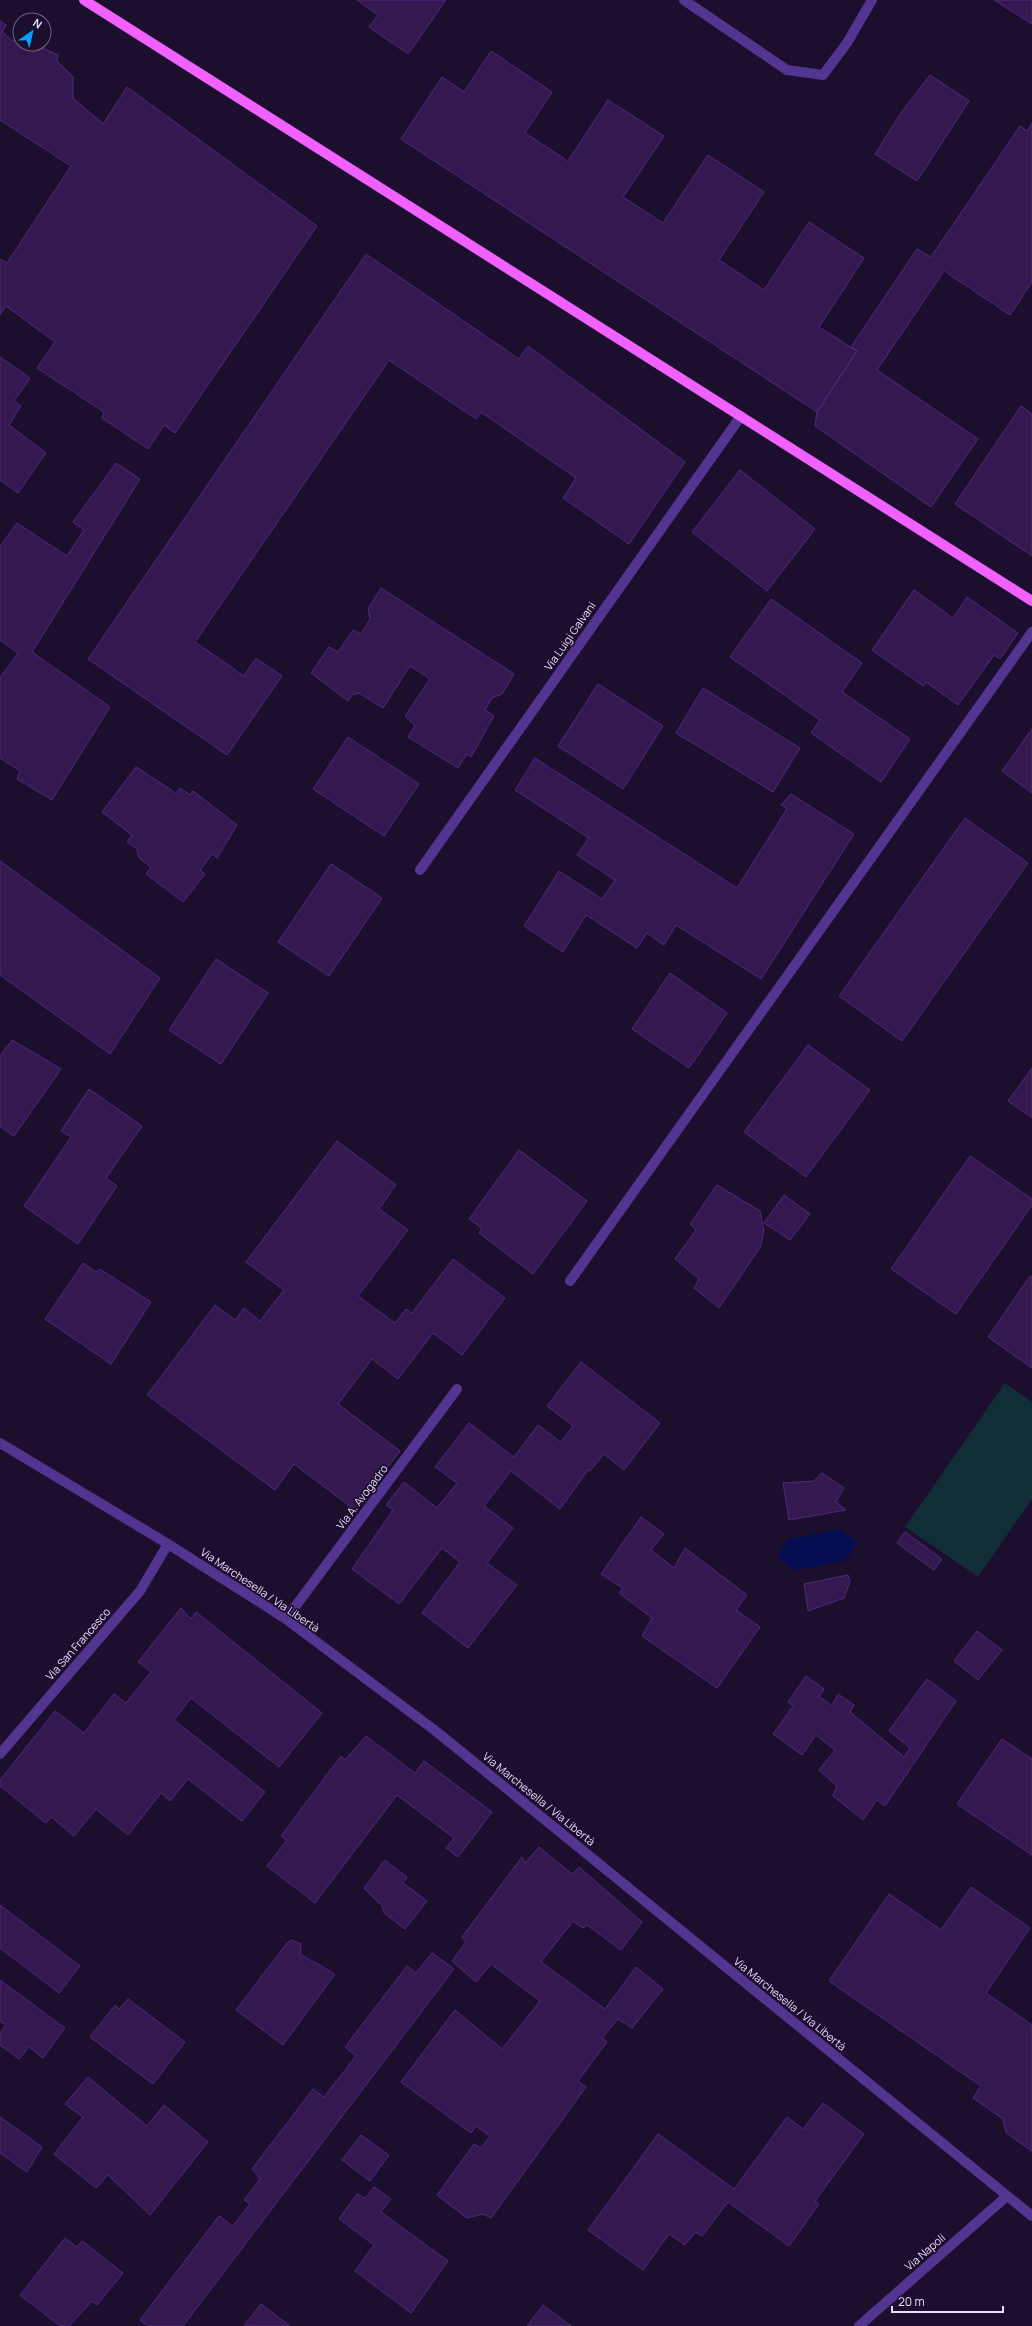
<svg xmlns="http://www.w3.org/2000/svg" width="1032" height="2326" font-family="Manrope,sans-serif">
  <style>
    .green { fill: #112e38 }
    .water { fill: #050c4f }
    .building { fill: #331950; stroke: #51287e }
    .lines { fill: none; stroke-linecap: round; stroke-linejoin: round }
    .minor { stroke: #523590; stroke-width: 10 }
    .major { stroke: #f061ff; stroke-width: 10 }
    .labels { text-anchor: middle; stroke-width: 3.5; stroke-linejoin: round; paint-order: stroke }
    .street-label { font-size: 11px; fill: #e9daff; stroke: #1c0e2d }
  </style>
  <rect width="100%" height="100%" fill="#1c0e2d"/>
  <path class="green" d="M1005,1383L1032,1402V1499L978,1577L905,1527Z"/>
  <path class="water" d="M839,1529L858,1542L845,1561L795,1570L776,1558L789,1539Z"/>
  <path class="building" d="M357,0H446L408,54L369,27L378,15Z
    M994,0H1032V24Z
    M0,21L6,25L2,32L13,41L16,36L20,37V44H34L58,55L57,61L73,77V98L103,124L127,87L317,226L175,433L164,425L148,449L102,418L104,412L37,368L55,342L6,306L0,315V259L7,263L71,166L0,120Z
    M491,51L552,92L525,133L568,161L608,100L664,136L623,197L663,223L708,155L764,192L719,260L764,290L809,222L864,258L819,327L857,351L817,412L401,139L442,77L464,92Z
    M930,75L969,101L917,181L875,154L903,110Z
    M1032,123V282L1010,315L944,271L877,370L978,439L931,507L815,426L817,412L857,351L851,347L917,249L931,257L1020,126L1027,131Z
    M366,254L519,359L528,346L685,462L629,544L563,498L576,478L481,412L476,419L389,360L195,642L244,676L256,658L282,676L227,755L88,659Z
    M0,357L30,378L14,401L21,406L9,425L46,453L18,493L0,480Z
    M1021,406L1032,414V556L955,504Z
    M116,463L140,479L32,652L110,707L52,800L17,779L20,771L0,758V678L18,653L0,640V546L17,523L67,556L84,530L73,522Z
    M740,470L815,529L767,591L692,532Z
    M381,588L514,674L502,694L492,698L485,710L494,716L471,757L467,754L458,768L408,737L415,726L405,716L430,679L410,666L383,708L359,693L352,695L348,701L311,673L329,647L338,652L353,630L361,634L370,619L368,609Z
    M914,590L953,618L967,597L1018,633L1000,659L994,655L958,705L926,682L923,686L872,650Z
    M771,599L862,663L842,692L910,739L881,782L811,733L820,720L730,657Z
    M598,684L663,726L623,789L558,746Z
    M703,688L800,748L773,792L676,733Z
    M1032,729V793L1002,771Z
    M348,737L419,784L384,836L313,789Z
    M535,758L737,888L787,809L781,805L791,794L854,834L761,979L676,925L664,945L647,933L637,948L586,915L563,952L524,926L559,871L602,899L615,880L577,855L589,838L515,790Z
    M136,767L176,793L180,788L190,795L193,791L237,825L217,858L212,854L200,870L205,874L183,902L146,874L151,867L139,858L137,849L127,842L132,835L102,812Z
    M965,818L1028,863L902,1041L839,996Z
    M0,861L160,978L110,1054L0,975Z
    M331,864L382,898L329,976L278,942Z
    M216,959L268,993L221,1064L169,1030Z
    M670,973L727,1013L689,1068L632,1029Z
    M12,1040L61,1069L14,1136L0,1127V1056Z
    M808,1045L870,1090L806,1177L744,1132Z
    M1032,1068V1118L1008,1101Z
    M89,1089L142,1126L106,1178L117,1186L78,1244L24,1206L71,1137L61,1131Z
    M337,1141L396,1185L379,1209L408,1230L358,1296L395,1323L406,1309L412,1313L453,1259L505,1298L462,1355L433,1333L398,1379L372,1359L338,1404L400,1451L355,1510L294,1464L275,1490L147,1395L215,1305L235,1320L244,1308L260,1321L284,1290L246,1262Z
    M519,1150L587,1201L533,1274L479,1233L482,1228L469,1219Z
    M970,1156L1032,1199V1205L956,1314L891,1269Z
    M717,1185L760,1211L764,1230L761,1246L719,1308L694,1288L699,1279L675,1259L696,1230L690,1224Z
    M784,1195L810,1214L790,1240L764,1223Z
    M83,1263L96,1272L100,1269L151,1302L111,1364L45,1319Z
    M1030,1276L1032,1277V1368L988,1337Z
    M581,1362L660,1423L624,1470L604,1454L590,1471L588,1470L560,1509L511,1471L484,1506L513,1528L487,1563L517,1585L468,1648L422,1613L460,1562L442,1548L399,1604L352,1569L393,1510L386,1505L404,1482L437,1508L457,1483L435,1467L469,1423L514,1457L538,1425L561,1442L573,1426L547,1406Z
    M822,1473L844,1488L836,1502L846,1510L789,1520L783,1483L814,1481Z
    M641,1517L664,1534L651,1550L674,1568L685,1548L747,1595L736,1610L760,1627L717,1688L642,1636L652,1618L619,1593L623,1588L601,1574Z
    M905,1532L942,1559L934,1570L897,1543Z
    M848,1575L850,1581L844,1598L808,1611L804,1584Z
    M181,1608L191,1619L196,1612L322,1713L279,1767L191,1698L174,1720L265,1792L242,1821L188,1779L170,1801L161,1793L128,1835L96,1809L74,1836L51,1817L46,1823L0,1786V1780L55,1711L84,1733L114,1694L126,1703L151,1672L138,1662Z
    M977,1631L1002,1650L978,1680L954,1661Z
    M806,1676L824,1689L819,1697L832,1705L838,1694L854,1705L850,1712L904,1757L910,1748L889,1731L927,1679L956,1701L885,1806L877,1800L863,1820L833,1796L837,1786L819,1770L835,1750L816,1735L802,1755L773,1734L793,1706L788,1702Z
    M366,1736L415,1773L424,1761L492,1812L458,1857L446,1848L454,1838L397,1795L315,1903L267,1866L287,1840L281,1836L341,1756L345,1760Z
    M1002,1739L1032,1759V1855L957,1804Z
    M539,1847L572,1874L579,1867L642,1922L621,1950L587,1925L583,1928L573,1921L541,1962L605,2009L636,1967L663,1989L632,2028L618,2019L602,2038L607,2042L578,2081L586,2087L491,2218L483,2214L467,2218L437,2195L474,2144L481,2148L490,2136L476,2126L471,2133L401,2082L455,2010L502,2049L540,2001L491,1964L476,1982L452,1961L466,1942L462,1937L522,1857L525,1863Z
    M385,1860L407,1877L403,1883L427,1901L405,1929L384,1913L382,1906L364,1888Z
    M971,1887L1030,1928L986,1993L1032,2025V2151L1006,2133L1003,2119L973,2098L981,2086L829,1981L889,1894L941,1930Z
    M0,1905L80,1966L59,1993L0,1948Z
    M292,1940L301,1944L300,1954L335,1974L283,2045L236,2010L287,1943Z
    M432,1953L454,1969L183,2326H148L140,2320L219,2216L233,2226L250,2204L244,2200L260,2179L252,2169L313,2089L324,2097L356,2056L345,2047L407,1966L416,1973Z
    M0,1980L65,2028L43,2058L29,2047L19,2059L0,2045V2033L6,2025L0,2021Z
    M128,1999L185,2042L153,2084L90,2037L115,2005L119,2009Z
    M88,2077L147,2126L164,2105L208,2142L150,2215L108,2175L96,2188L54,2154L83,2117L65,2104Z
    M823,2103L864,2134L815,2201L819,2204L789,2246L728,2202L702,2236L695,2232L685,2245L669,2234L643,2270L588,2230L658,2134L734,2189L787,2117L803,2129Z
    M0,2117L42,2147L27,2172L0,2153Z
    M361,2135L389,2155L370,2181L342,2160Z
    M374,2187L391,2199L381,2212L448,2261L411,2313L355,2271L374,2245L339,2219L357,2194L365,2198Z
    M65,2238L77,2247L82,2241L123,2273L97,2305L92,2301L69,2326H60L20,2295Z
    M261,2304L290,2326H244Z
    M543,2305L571,2326H527Z"/>
  <g class="lines">
    <path class="minor" d="M684,0L787,70L823,75L847,43L872,0
      M420,870L741,416
      M570,1281L1032,632
      M0,1443L168,1544L286,1619L437,1732L1032,2216
      M286,1619L457,1389
      M0,1754L140,1591L168,1544
      M859,2326L1007,2196"/>
    <path class="major" d="M84,0L1032,601"/>
  </g>
  <g class="labels">
    <g class="street-label">
      <text transform="translate(570 636) rotate(-55)" y="4">Via Luigi Galvani</text>
      <text transform="translate(362 1497) rotate(-53)" y="4">Via A. Avogadro</text>
      <text transform="translate(260 1590) rotate(34)" y="4">Via Marchesella / Via Libertà</text>
      <text transform="translate(78 1644) rotate(-49)" y="4">Via San Francesco</text>
      <text transform="translate(539 1799) rotate(39)" y="4">Via Marchesella / Via Libertà</text>
      <text transform="translate(790 2004) rotate(39)" y="4">Via Marchesella / Via Libertà</text>
      <text transform="translate(925 2252) rotate(-41)" y="4">Via Napoli</text>
    </g>
  </g>
  <g transform="translate(32 32) rotate(34)"><circle r="19" fill="#1c0e2d" stroke="#6e6081"/>
  <path d="M0-3L7 15L0 10L-7 15Z" fill="#06a1ff"/>
  <text y="-6" font-size="11" font-weight="bold" text-anchor="middle" fill="#e9daff">N</text>
  </g>
  <path d="M892 2306v6h111v-6" fill="none" stroke="#e9daff" stroke-width="2"/>
  <text x="898" y="2306" font-size="12" fill="#e9daff" stroke="#1c0e2d" stroke-width="3" paint-order="stroke">20 m</text>
</svg>
